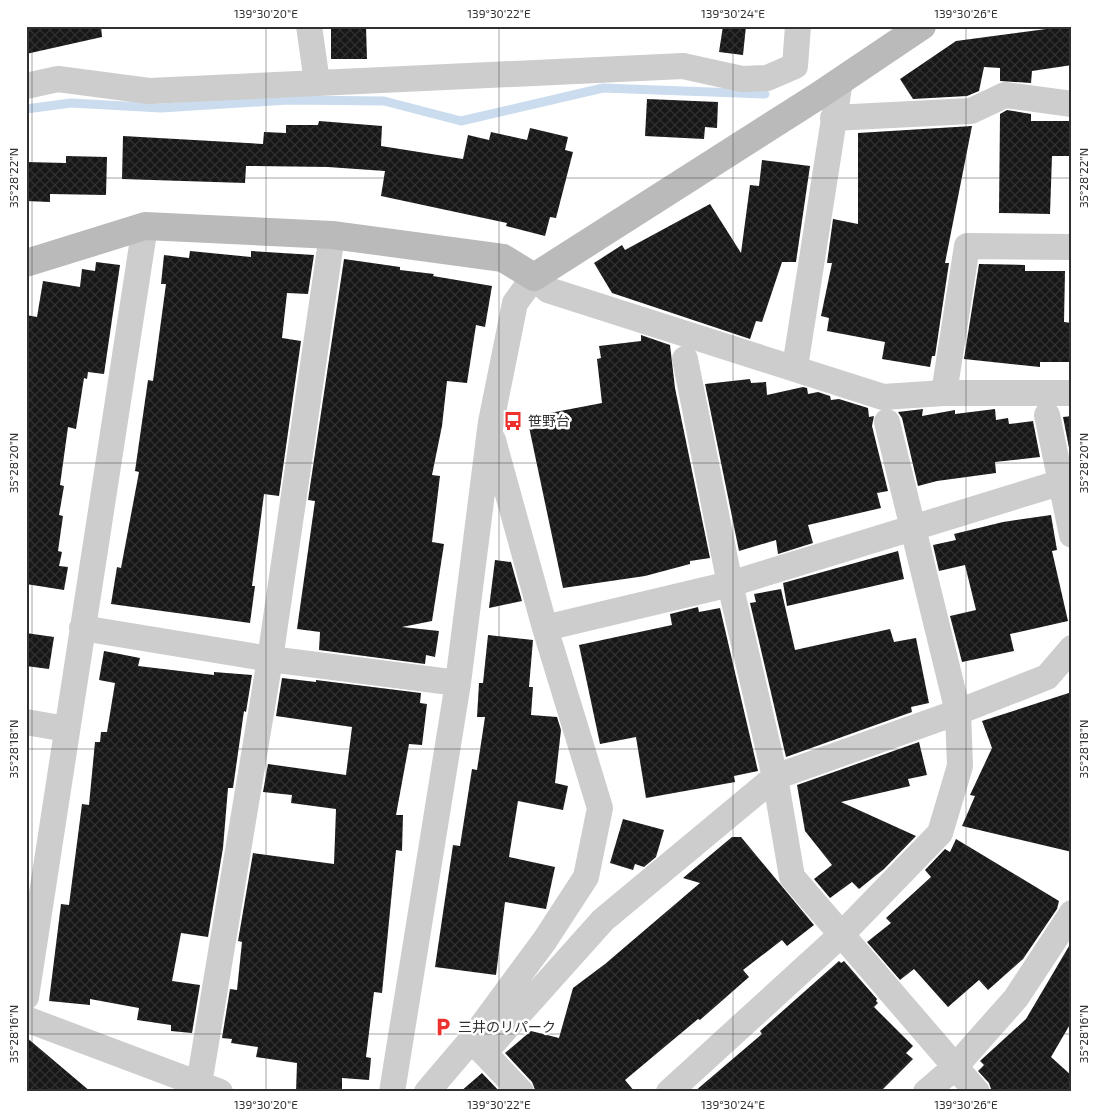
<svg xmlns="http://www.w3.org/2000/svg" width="1098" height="1118" font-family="'Exo 2','Noto Sans JP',sans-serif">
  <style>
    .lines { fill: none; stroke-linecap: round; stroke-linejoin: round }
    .stream { stroke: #cadcee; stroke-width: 9 }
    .building { fill: url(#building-cross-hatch) }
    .street { stroke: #cdcdcd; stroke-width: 26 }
    .secondary { stroke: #bababa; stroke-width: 28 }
    .ticks { fill: none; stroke: #303030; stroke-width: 1; stroke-opacity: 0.45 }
    .labels { text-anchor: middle; stroke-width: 5; stroke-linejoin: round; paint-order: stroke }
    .poi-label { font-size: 14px; fill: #303030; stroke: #fff; text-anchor: start }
    .neatline { fill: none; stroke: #303030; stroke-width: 2 }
    .ticks-label { font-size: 12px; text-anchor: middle; fill: #303030 }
  </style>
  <defs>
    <pattern id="building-cross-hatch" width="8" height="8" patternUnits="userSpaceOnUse" patternTransform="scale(1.25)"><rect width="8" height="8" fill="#171717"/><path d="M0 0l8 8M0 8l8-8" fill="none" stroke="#303030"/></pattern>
  </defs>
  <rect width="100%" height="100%" fill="#fff"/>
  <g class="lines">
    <path class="stream" d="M26,109L71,103L161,108L288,100L384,101L461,121L603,88L765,94"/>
  </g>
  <path class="building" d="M26,26H101L102,37L26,54Z
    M331,26H366L367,59H331Z
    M723,26H746L743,55L719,52Z
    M1069,26L1072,65L1032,71L1031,83L1000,81V68L984,67L979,91L967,96L913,99L900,79L956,41Z
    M647,99L718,102L717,128L705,127L704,139L645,136Z
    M1007,110L1031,114V121H1072V156H1052L1050,214L999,213L1000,114Z
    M319,121L382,126L381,146L463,159L468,135L489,140L491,132L527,140L530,128L568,137L565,150L573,152L556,218L550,217L545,236L506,226L507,223L381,196L385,171L328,167L246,166L245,183L122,179L123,136L263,144L264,132L286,133V125H318Z
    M972,126L945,263H949L935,356H932L930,367L882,359L885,342L827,331L829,318L821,316L832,263H827L833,219L858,224V133Z
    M66,156L107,157L106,195L50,194V202L26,201V162L66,163Z
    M762,160L810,166L796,262H782L762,322L756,321L750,339L612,293L594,263L622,245L625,250L710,204L741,253L750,185L759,186Z
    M190,251L251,257V251L314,255L308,294L287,293L282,338L301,341L279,496L264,494L252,586H255L250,623L111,604L117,567L121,568L139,472L135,471L148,380L153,381L166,284H161L164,255L189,258Z
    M344,259L400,267V270L434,274L433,276L492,286L485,327L476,325L467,383L447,381L442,426L432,475L440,476L432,542L444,544L432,621L402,627L439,631L435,657L426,655L425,664L319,650L320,632L297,629L315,501L308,500Z
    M96,262L120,265L104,374L88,372L87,379L84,378L76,429L68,427L60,485L64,486L59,515L63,516L58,551L62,552L59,566L68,567L64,590L26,584V315L37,317L43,281L80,287L82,269L95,271Z
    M979,264L1025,265V271H1065L1064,322L1072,323V362H1040V367L964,359Z
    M641,335L670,345L675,388L710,558L690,561V564L645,576L563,588L529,427L535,425L534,416L602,403L597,359L601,358L599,346L641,341Z
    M750,379L751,383L766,382L767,395L803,387L807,388L808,394L818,392L830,396L831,400L839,399L868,408L869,417L874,416L872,426L888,491L877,493L881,508L808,525L813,543L778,554L776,540L739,551L705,384Z
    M923,409L922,416L955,410V414L995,409L996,420L1008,418L1009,424L1033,421L1040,457L995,462L996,473L937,481L918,486L902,418L898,412Z
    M1072,416V453H1070L1063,417Z
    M1051,515L1057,550L1052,551L1068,621L1010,634L1014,651L962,662L950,616L976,610L965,565L939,571L933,545L956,540L954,534L1003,522Z
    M898,551L904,579L787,606L783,583Z
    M495,560L511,562L522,601L489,608Z
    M781,589L795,650L890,629L894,642L916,638L929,703L911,707L912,712L786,757L750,603L756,602L754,594Z
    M698,607L699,612L720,608L758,771L734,776L735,782L646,798L636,737L600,744L579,645L672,625L670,614Z
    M26,633L54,637L49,669L26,666Z
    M488,635L533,640L529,687H533L531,715L557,717L561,730L555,783L568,786L563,810L518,801L509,857L555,867L546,909L505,902L496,975L435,967L453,845L460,846L472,769L477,770L485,717H477L479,683H483Z
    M104,651L140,658L138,666L214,675V672L252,675L246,712L244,711L233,788H228L223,848L208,937L181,933L172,981L200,985L192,1033L171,1031V1025L137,1020L139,1008L90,999V1005L49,1001L61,904L69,905L82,804L89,805L95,742H100L101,732H107L115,683L99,680Z
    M282,678L316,682V680L421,693L420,703L427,704L422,745L409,744L396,815H403L402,851L396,850L382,993L374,992L366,1057L371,1058L369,1080L342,1078V1092H296L297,1063L256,1057L258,1047L231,1043L232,1039L222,1038L230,989L237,990L242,942L238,941L253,853L334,864L336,809L291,803L292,795L263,792L268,764L346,775L352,727L276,716Z
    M1072,692V852L962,826L975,796L970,795L992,748L982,721Z
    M919,742L927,775L908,779L910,786L841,802L916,836L884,869L859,889L852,882L830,898L814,879L832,865L805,831L797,785Z
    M623,819L664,830L656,857L644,867L635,864L633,870L610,863Z
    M732,837H741L814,925L787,946L782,940L743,970L749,977L700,1020L698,1019L625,1080L635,1092H536L532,1082L505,1053L531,1031L559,1038L573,988L605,964L700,883L683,878Z
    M956,839L1059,901L1057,909L1023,959L988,990L979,980L948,1007L914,969L900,980L867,942L891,923L886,918L931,877L925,870L945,849L950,852Z
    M1072,941V1021L1051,1057L1072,1076V1092H992L989,1083L978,1071L984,1065L980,1061L1026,1019Z
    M839,961L841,963L844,961L877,999L876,1001L878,1003L874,1007L913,1046L906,1053L913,1059L880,1092H694L762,1034L760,1031Z
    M26,1037L91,1092H26Z
    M482,1073L500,1092H460Z"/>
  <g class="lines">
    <path class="street" d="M309,26L317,82
      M26,86L58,79L149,91L683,66L742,79L767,78L795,66L798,26
      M833,118L971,111L1005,95L1072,104
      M685,359L730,584L775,777L792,877L977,1092
      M795,367L840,81
      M944,393L967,246L1072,247
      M1047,415L1072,535
      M82,628L270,659L458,683
      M545,628L730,584L1072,479
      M26,722L66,729
      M26,997L145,226
      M26,1019L220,1092
      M472,1040L521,1092
      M484,1053L603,920L775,777L958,712L1047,677L1072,648
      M192,1092L199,1084L270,659L332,235
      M392,1092L458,683L491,422L515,303L534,277L548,290L883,397L944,393H1072
      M427,1092L472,1039L545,940L586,877L600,808L545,628L493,440
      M669,1092L842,934L940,833L960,766L958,712L887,422
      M926,1092L955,1067L1016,998L1072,913"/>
    <path class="secondary" d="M26,263L145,226L332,235L503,258L534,277L818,96L922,26"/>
  </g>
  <path class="ticks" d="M32,26V1092M266,26V1092M499,26V1092M733,26V1092M966,26V1092M26,178H1072M26,463H1072M26,749H1072M26,1034H1072"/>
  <defs>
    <g id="bus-bare" transform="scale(1.5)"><path d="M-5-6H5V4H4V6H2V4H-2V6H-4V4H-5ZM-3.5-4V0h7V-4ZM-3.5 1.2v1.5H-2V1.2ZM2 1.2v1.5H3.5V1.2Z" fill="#ed322d" stroke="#fff" stroke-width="2.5" paint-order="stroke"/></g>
    <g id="parking-bare" transform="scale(1.5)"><path d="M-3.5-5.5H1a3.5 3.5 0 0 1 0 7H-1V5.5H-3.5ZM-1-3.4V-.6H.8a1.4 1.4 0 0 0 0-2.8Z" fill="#ed322d" stroke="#fff" stroke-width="2.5" paint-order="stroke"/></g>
  </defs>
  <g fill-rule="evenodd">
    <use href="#bus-bare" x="513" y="421"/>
    <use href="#parking-bare" x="443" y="1027"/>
  </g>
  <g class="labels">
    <g class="poi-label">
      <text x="528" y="426">笹野台</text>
      <text x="458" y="1032">三井のリパーク</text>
    </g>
  </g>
  <rect width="1098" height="1118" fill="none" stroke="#ffffff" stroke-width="55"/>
  <rect x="28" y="28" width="1042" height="1062" class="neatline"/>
  <g class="ticks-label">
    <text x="266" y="18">139°30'20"E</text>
    <text x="499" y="18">139°30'22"E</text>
    <text x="733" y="18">139°30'24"E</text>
    <text x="966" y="18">139°30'26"E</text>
    <text transform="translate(14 178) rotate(-90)" y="4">35°28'22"N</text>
    <text transform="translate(1084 178) rotate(-90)" y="4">35°28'22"N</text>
    <text transform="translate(14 463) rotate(-90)" y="4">35°28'20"N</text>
    <text transform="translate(1084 463) rotate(-90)" y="4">35°28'20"N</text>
    <text transform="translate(14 749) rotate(-90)" y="4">35°28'18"N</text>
    <text transform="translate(1084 749) rotate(-90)" y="4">35°28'18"N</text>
    <text transform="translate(14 1034) rotate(-90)" y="4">35°28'16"N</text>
    <text transform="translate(1084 1034) rotate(-90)" y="4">35°28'16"N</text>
    <text x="266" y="1109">139°30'20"E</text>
    <text x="499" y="1109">139°30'22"E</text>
    <text x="733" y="1109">139°30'24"E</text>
    <text x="966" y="1109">139°30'26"E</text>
  </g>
</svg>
